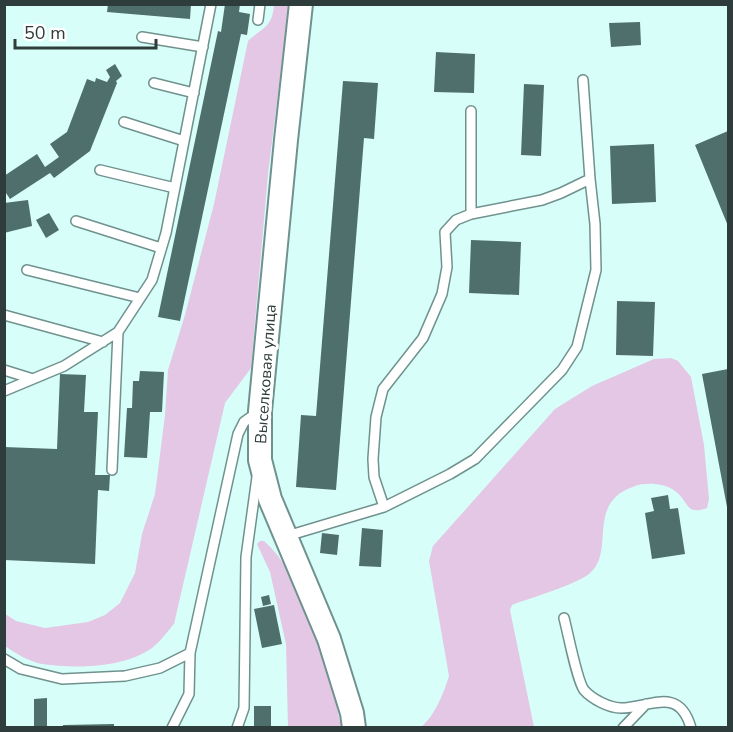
<svg xmlns="http://www.w3.org/2000/svg" width="733" height="732" font-family="'Nunito Sans',sans-serif">
  <style>
    .green { fill: #e4c7e4 }
    .building { fill: #4e6f6b }
    .lines { fill: none; stroke-linecap: round; stroke-linejoin: round }
    .service-casing { stroke: #6f928e; stroke-width: 12 }
    .tertiary-casing { stroke: #6f928e; stroke-width: 26 }
    .service { stroke: #fff; stroke-width: 9 }
    .tertiary { stroke: #fff; stroke-width: 22 }
    .labels { text-anchor: middle; stroke-width: 6; stroke-linejoin: round; paint-order: stroke }
    .street-label { font-size: 16px; fill: #2e3d3b; stroke: #fff }
  </style>
  <rect width="100%" height="100%" fill="#d8fef9"/>
  <path class="green" d="M274,5H289L268,174L251,368L225,403L174,624C167,632 160,642 152,648C124,668 75,669 42,664C30,662 15,653 5,646V614L16,621L45,628L88,622L105,615L120,603L135,573L142,534L155,494L165,415L168,370L185,315L214,204L248,41C263,27 272,28 274,5Z
    M671,358L678,361L691,377L704,445L709,499L707,508C685,516 689,501 675,491C665,483 646,482 635,486C584,503 617,551 589,574C575,585 530,598 512,605L510,610L534,727H421C435,716 444,692 449,676L429,561L433,546L555,409L592,386L654,359Z
    M260,541H264C304,575 333,675 341,727H288L286,644L270,572L257,544Z"/>
  <path class="building" d="M108,4H191L190,19L107,12Z
    M225,4H240L239,12L250,14L247,35L241,34L180,321L158,317L218,31L221,32Z
    M640,22L641,45L611,47L609,23Z
    M436,52L475,54L474,93L434,92Z
    M115,64L122,76L116,81L117,83L90,151L54,178L50,173L10,199L4,190V176L37,154L45,167L59,157L50,144L67,132L87,79L95,82L96,78L107,82L110,77L106,70Z
    M343,81L378,83L374,139L364,138L336,490L296,487L301,415L316,416Z
    M524,84L544,85L541,156L521,155Z
    M728,131V226L695,145Z
    M654,144L656,202L612,204L610,146Z
    M28,200L32,226L4,233V203Z
    M49,213L59,230L46,238L36,220Z
    M471,240L521,242L519,295L469,293Z
    M617,301L655,302L653,356L616,355Z
    M728,369V507H727L702,374Z
    M140,371L164,372L162,412H150L147,458L124,457L127,408H132L133,381H139Z
    M60,374L86,375L84,412H98L95,475H110L109,491L98,490L95,564L4,560V447L57,449Z
    M668,495L670,509L678,508L685,554L652,559L645,513L654,511L651,498Z
    M362,528L383,530L381,567L359,566Z
    M322,533L339,535L337,555L320,553Z
    M269,595L271,604L263,606L261,597Z
    M274,605L282,644L262,648L254,609Z
    M47,698V727L34,728V699Z
    M254,706H271V728H254Z
    M114,724V728H63V725Z"/>
  <g class="lines">
    <g class="service-casing">
      <path id="service" d="M258,20L260,4
        M142,37L203,47
        M154,83L194,93
        M124,122L184,141
        M100,170L175,188
        M471,214V111
        M76,221L161,248
        M27,270L140,298
        M4,315L103,342
        M4,370L33,379
        M4,391L64,366L118,332L152,280L166,233L211,4
        M112,470L118,332
        M384,507L374,477L373,459L376,417L383,389L423,338L442,294L447,267L445,232L456,220L471,214L542,200L561,193L590,179L583,80
        M287,536L384,507L450,474L475,459L562,370L577,347L596,270L595,224L590,179
        M564,618C568,633 577,681 584,690C592,699 609,708 621,708C649,708 679,685 691,728
        M4,659L21,669L62,679L125,676L160,668L190,653
        M172,728L189,694L190,653L238,434L244,422L258,412
        M237,728L244,708L246,557L257,477
        M623,728L646,704"/>
    </g>
    <g class="tertiary-casing">
      <path id="tertiary" d="M301,4L286,140L260,411V460L270,499L329,639L352,713L354,728"/>
    </g>
    <use href="#service" class="service"/>
    <use href="#tertiary" class="tertiary"/>
  </g>
  <g class="labels">
    <g class="street-label">
      <text transform="translate(265 374) rotate(-86)" y="6">Выселковая улица</text>
    </g>
  </g>
  <rect width="733" height="732" fill="none" stroke="#2e3d3b" stroke-width="12"/>
  <path d="M15 39v9h141v-9" fill="none" stroke="#2e3d3b" stroke-width="3"/>
  <text x="24" y="39" font-size="18" fill="#2e3d3b" stroke="#ffffff" stroke-width="4.5" paint-order="stroke">50 m</text>
</svg>
